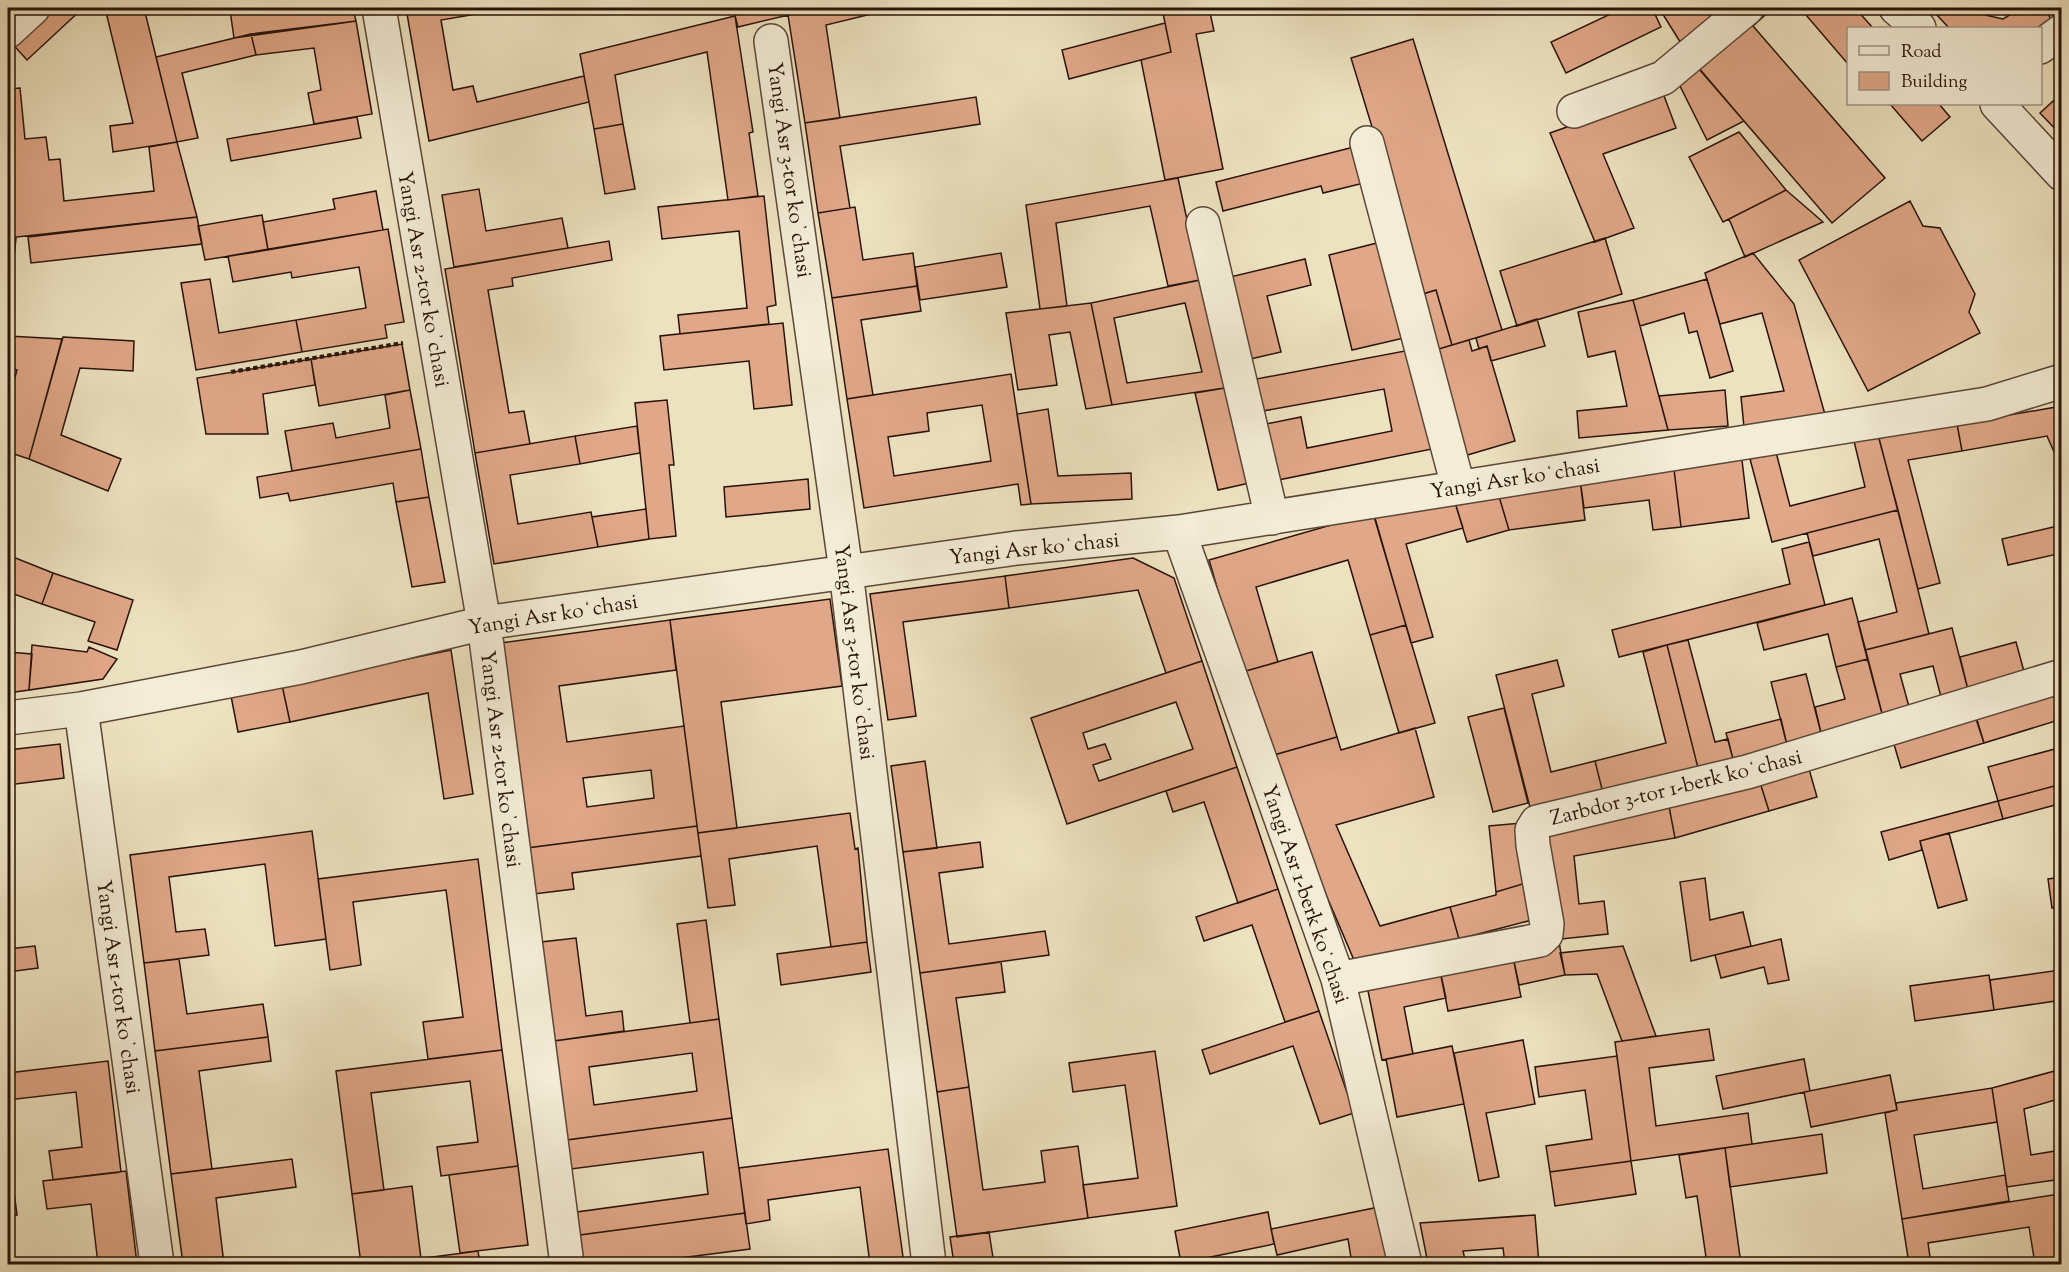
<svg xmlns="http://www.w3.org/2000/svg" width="2069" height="1272" font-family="'Sorts Mill Goudy',serif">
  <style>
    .building { fill: #e0a788; stroke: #291309; stroke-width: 1.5; fill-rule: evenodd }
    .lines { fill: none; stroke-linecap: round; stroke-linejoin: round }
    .minor-casing { stroke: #5a4737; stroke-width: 36 }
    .path { stroke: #291309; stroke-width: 4; stroke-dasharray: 4.5 3; stroke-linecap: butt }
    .minor { stroke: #f3ecd6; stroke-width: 33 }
    .labels { text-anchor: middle; stroke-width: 6; stroke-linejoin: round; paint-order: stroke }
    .street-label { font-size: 21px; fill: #291309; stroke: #f3ecd6 }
  </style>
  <rect width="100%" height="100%" fill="#ede2c0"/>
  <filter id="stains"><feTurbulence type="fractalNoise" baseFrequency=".00333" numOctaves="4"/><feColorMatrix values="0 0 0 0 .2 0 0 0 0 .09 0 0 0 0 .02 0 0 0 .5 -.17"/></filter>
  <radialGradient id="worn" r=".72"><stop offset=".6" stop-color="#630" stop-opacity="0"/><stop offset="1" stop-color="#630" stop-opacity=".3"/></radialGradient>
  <path class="building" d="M34,8H83L27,60L8,39Z
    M105,8H144L177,142L113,152L110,126L133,123Z
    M250,8H353L356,21L234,38L230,10Z
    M406,8H512L441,20L453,90L473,86L477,102L584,76L589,102L429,141Z
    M733,8H818L738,27Z
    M818,8H896L826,25L840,118L805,123L788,15Z
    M1161,8H1191L1163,13Z
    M1191,8H1209L1214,31L1196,34L1223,169L1165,180L1141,60L1171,52L1163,13Z
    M1615,8H1652L1661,27L1566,73L1551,42L1617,11Z
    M1659,8H1740L1687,53Z
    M1756,8H1773L1753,26L1885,178L1832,223L1693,62Z
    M1800,8H1855L1873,28H1848V64Z
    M1945,8H1976L1981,14L2003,19L2021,8H2044L2055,25L2040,28H1949L1937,15Z
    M735,16L753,132L749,133L758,196L728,200L707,52L615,75L623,124L594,129L580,54Z
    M356,21L372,114L314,124L308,93L321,90L314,48L256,55L251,34Z
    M1165,23L1171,52L1069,79L1062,50Z
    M251,34L256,55L182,73L198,138L177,142L156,57Z
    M1413,39L1502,330L1452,345L1436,290L1423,294L1351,58Z
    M1698,67L1744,121L1707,140L1676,78Z
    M20,88L25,139L46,137L49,160L60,159L64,201L154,191L149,147L177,142L197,217L8,238V89Z
    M1663,93L1676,128L1603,154L1634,228L1595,242L1550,133Z
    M2062,93V136L2040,113Z
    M976,97L980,124L840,146L850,208L818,213L805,123Z
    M1890,104H1939L1950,117L1922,141Z
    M357,117L361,138L231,161L227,139Z
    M623,124L635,189L605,194L594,129Z
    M1739,132L1786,190L1723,222L1689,157Z
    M1358,146L1368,182L1323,193L1321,186L1223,211L1216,182Z
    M1178,178L1200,280L1168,286L1150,206L1056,223L1067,306L1040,309L1026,205Z
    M479,189L486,231L562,218L568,248L454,267L442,195Z
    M1786,190L1823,222L1745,257L1729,219Z
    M376,191L383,230L268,250L263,222L335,209L333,199Z
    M764,196L776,305L767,307L769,324L680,334L678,315L747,308L739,231L662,239L658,207Z
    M1910,201L1923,226L1940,228L1975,294L1969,312L1980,333L1868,391L1799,260Z
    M855,207L863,260L913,253L917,286L832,298L818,213Z
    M262,215L268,250L205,260L198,226Z
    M197,217L202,244L31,263L28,237Z
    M388,229L404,322L385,325L387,338L302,352L296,320L366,308L359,267L292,278L291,272L233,282L228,256Z
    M8,238H16L12,278L8,277Z
    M1605,238L1622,294L1517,326L1500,271Z
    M609,241L612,260L512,278L513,286L488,290L509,413L524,411L530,444L475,453L445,269Z
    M1381,242L1404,338L1352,350L1329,255Z
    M1001,253L1007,287L920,300L915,267Z
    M1753,253L1794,304L1826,418L1744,427L1741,397L1784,391L1762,313L1720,324L1705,273Z
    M1305,259L1311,285L1267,296L1281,352L1246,360L1226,278Z
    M210,279L219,333L296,320L302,352L196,370L181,283Z
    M1205,279L1231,387L1112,405L1091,303ZM1185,303L1202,372L1127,383L1114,318Z
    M1707,279L1733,371L1710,378L1697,331L1689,333L1684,313L1640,326L1633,300Z
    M917,286L921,311L861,320L873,395L847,399L832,298Z
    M1436,290L1452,345L1426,353L1409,298Z
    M1633,300L1668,430L1579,438L1577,411L1627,406L1615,351L1588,357L1578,312Z
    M1091,303L1112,405L1086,409L1070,332L1049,335L1057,385L1018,390L1006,313Z
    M1537,319L1545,346L1491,361L1487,346L1479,349L1476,338Z
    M783,323L792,405L754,409L749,361L664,370L660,336Z
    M8,336L62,339L29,459L8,452V403L17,370L8,367Z
    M63,337L134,341L133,371L80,368L61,435L121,459L108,491L29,459Z
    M1469,340L1472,351L1487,346L1515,441L1464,456L1432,351Z
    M402,344L410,390L319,406L311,359Z
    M1410,350L1437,448L1273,481L1261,425L1301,417L1307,448L1392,431L1384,389L1252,413L1246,381Z
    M311,359L315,385L263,394L268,434H206L197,378Z
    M1011,374L1031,504L1021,505L1018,484L864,508L847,399ZM982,405L991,461L894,476L888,437L929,431L927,413Z
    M1231,387L1254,482L1218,490L1195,393Z
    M410,390L421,449L292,471L285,431L333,423L336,438L390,428L385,395Z
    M1725,390L1728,426L1668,430L1659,396Z
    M667,400L674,465H669L676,536L649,539L635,403Z
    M2062,406V470L2047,436L1962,451L1957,424Z
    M1048,409L1058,476L1131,473L1132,499L1031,504L1017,414Z
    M1957,424L1962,451L1908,460L1940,583L1918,589L1879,438Z
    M637,426L640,453L580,464L575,436Z
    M1878,435L1898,510L1772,542L1750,459L1776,452L1790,506L1865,487L1854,441Z
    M575,436L580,464L510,475L518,524L591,512L598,547L494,564L475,453Z
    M421,449L429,497L396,502L393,483L290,501L288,493L260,498L257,477Z
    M8,452L15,456L8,471Z
    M1741,452L1749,518L1681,527L1673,461Z
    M1673,461L1681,527L1653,530L1649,500L1584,508L1579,472Z
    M1579,472L1585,520L1509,530L1495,483Z
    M808,479L810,509L726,517L724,487Z
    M1495,483L1509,530L1467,542L1453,496Z
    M1453,496L1463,528L1406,544L1433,637L1411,643L1375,518Z
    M429,497L445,582L412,587L396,502Z
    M646,509L649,539L598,547L592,517Z
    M1898,510L1929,634L1865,650L1858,622L1897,612L1879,539L1813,556L1807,533Z
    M1373,513L1406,625L1370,635L1348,560L1256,587L1278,662L1242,672L1209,560Z
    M2062,525V553L2008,565L2002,539Z
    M1809,542L1825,605L1619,657L1612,630L1790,584L1782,549Z
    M8,555L53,573L42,604L8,592Z
    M1133,558L1174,578L1202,661L1166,673L1138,590L1009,608L1005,576Z
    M53,573L133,600L117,650L88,641L95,622L42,604Z
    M1005,576L1009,608L903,622L916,716L888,720L870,594Z
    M1852,598L1868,659L1836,667L1828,634L1764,650L1757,623Z
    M830,599L842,686L721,702L737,828L698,833L670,620Z
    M670,620L676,670L559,686L567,742L684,726L697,826L527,848L500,643ZM651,770L654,798L587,807L583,778Z
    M1406,625L1435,723L1399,733L1370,635Z
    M1952,628L1969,694L1942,701L1933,666L1900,674L1911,714L1884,721L1865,650Z
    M1688,640L1715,742L1728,739L1733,759L1698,768L1667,645Z
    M2016,642L2026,679L1969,694L1960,657Z
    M32,645L87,652L89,647L117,659L103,679L29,690Z
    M1667,645L1698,768L1603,793L1595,761L1666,743L1643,652Z
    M451,650L473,794L444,799L428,693L290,722L282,685Z
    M8,652L32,654L29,690L8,693Z
    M1312,652L1337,737L1267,757L1242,672Z
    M1868,659L1884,721L1822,737L1815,707L1845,699L1836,667Z
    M1557,660L1564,686L1532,694L1551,772L1595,761L1603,793L1531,811L1496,675Z
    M1202,661L1237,767L1067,824L1031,718ZM1176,702L1193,749L1099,781L1093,765L1111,759L1105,744L1088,749L1083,733Z
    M1806,674L1822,737L1787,745L1771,682Z
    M282,685L290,722L238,732L231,696Z
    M2055,685L2062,701V719L1984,743L1974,710Z
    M1504,708L1528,803L1493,812L1468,717Z
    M1975,716L1984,743L1901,768L1893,741Z
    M1781,719L1787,745L1733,759L1726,733Z
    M1415,728L1434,797L1336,825L1380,926L1450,907L1459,939L1357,967L1267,757L1337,737L1341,750Z
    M60,744L64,778L8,785V750Z
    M2062,747V784L1998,801L1988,767Z
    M925,761L937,848L903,852L891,766Z
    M1807,762L1817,797L1769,811L1758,776Z
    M1237,767L1278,889L1238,903L1204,802L1173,812L1166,791Z
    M1758,776L1769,811L1675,838L1668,801Z
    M2062,784V811L2059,804L2003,819L1998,801Z
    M1668,801L1675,838L1574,856L1579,904L1604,901L1608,934L1552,940L1539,826Z
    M1998,801L2003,819L1920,841L1922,850L1889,860L1881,832Z
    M850,813L855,849L858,848L867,942L831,947L817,846L729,859L735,905L708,908L698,833Z
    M1521,823L1526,883L1496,892L1489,826Z
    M697,826L701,856L572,873L574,889L534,894L527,848Z
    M312,831L326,939L275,946L265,864L169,877L176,932L205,929L209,955L144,963L130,855Z
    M1949,833L1967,900L1938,908L1920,841Z
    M980,842L983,867L939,873L949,944L1045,931L1049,955L920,973L903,852Z
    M478,859L502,1050L428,1059L423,1022L463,1017L446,890L353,902L361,965L330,970L318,879Z
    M2062,877V906L2052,908L2048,879Z
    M1705,878L1710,920L1743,912L1751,946L1691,961L1680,882Z
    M1526,883L1536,919L1459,939L1450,907L1496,895V892Z
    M1278,889L1319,1011L1285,1022L1252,925L1204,941L1196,917Z
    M706,920L719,1019L690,1023L677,924Z
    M2055,935H2062V970H2060Z
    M576,938L586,1016L622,1011L624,1031L554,1041L541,942Z
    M1781,939L1789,980L1768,984L1764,967L1721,978L1715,955Z
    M867,942L871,972L781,985L777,954Z
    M1559,942L1565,975L1519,985L1512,952Z
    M35,946L38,968L8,972V949Z
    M1623,946L1656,1036L1622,1041L1597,974L1565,975L1560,953Z
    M1512,952L1521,997L1448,1011L1439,966Z
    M179,959L187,1014L263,1004L268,1037L155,1051L144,963Z
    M1001,962L1005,992L956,998L969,1087L937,1092L920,973Z
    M1439,966L1446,998L1404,1007L1413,1054L1382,1060L1366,981Z
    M2060,970L2062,1000L1994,1010L1990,980Z
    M1989,975L1994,1010L1915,1021L1910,986Z
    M1319,1011L1354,1113L1320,1124L1293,1046L1210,1074L1202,1050Z
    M719,1019L732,1118L567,1140L554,1041ZM692,1053L697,1091L594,1105L589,1067Z
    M1709,1029L1714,1060L1649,1068L1656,1126L1748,1113L1752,1144L1631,1161L1615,1042Z
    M268,1037L271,1061L199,1071L212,1169L171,1174L155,1051Z
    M1523,1040L1535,1104L1486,1113L1499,1177L1479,1181L1454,1053Z
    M1452,1046L1464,1104L1397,1117L1386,1059Z
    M502,1050L518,1166L441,1176L437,1147L478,1142L470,1081L371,1093L384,1190L352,1194L336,1071Z
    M1155,1051L1177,1206L1088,1218L1083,1185L1138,1178L1125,1085L1073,1092L1069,1063Z
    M1617,1056L1631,1161L1550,1172L1546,1146L1592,1139L1585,1090L1539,1097L1535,1067Z
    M1804,1059L1810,1091L1723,1109L1716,1076Z
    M108,1061L121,1172L53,1180L49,1151L82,1147L76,1092L8,1100V1073Z
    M2062,1069V1098L2024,1109L2031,1155L2062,1150V1179L2007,1187L1992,1088Z
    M1890,1075L1897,1110L1811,1127L1804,1092Z
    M969,1087L983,1190L1045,1182L1041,1151L1078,1146L1088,1218L957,1237L937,1092Z
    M1992,1088L1997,1122L1914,1135L1923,1189L2005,1175L2009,1201L1902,1219L1885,1113L1897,1110L1896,1103Z
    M732,1118L745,1213L580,1235L577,1212L708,1194L703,1152L571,1169L567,1140Z
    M1822,1134L1827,1173L1730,1187L1725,1148Z
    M1725,1148L1741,1264H1707L1697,1196L1686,1198L1679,1155Z
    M888,1149L904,1264H870L860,1187L768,1200L770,1220L746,1224L739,1168Z
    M292,1159L296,1187L216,1198L224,1264H183L171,1174Z
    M1631,1161L1636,1194L1555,1206L1550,1172Z
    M518,1166L528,1245L460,1253L449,1175Z
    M126,1171L137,1264H98L91,1204L47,1209L43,1181Z
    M2056,1179H2062V1212L2059,1194Z
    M8,1183H13L17,1215L8,1216Z
    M412,1186L421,1259L361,1264L352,1194Z
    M2059,1194L2062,1212V1264H2035L2029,1227L1928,1243L1931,1264H1909L1902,1219Z
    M1379,1207L1391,1264H1352L1348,1239L1277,1255L1271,1229Z
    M1268,1212L1274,1244L1181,1263L1175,1231Z
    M745,1213L750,1249L633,1264H583L580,1235Z
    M1535,1215L1539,1264H1505L1503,1248L1463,1251L1466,1264H1428L1420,1223Z
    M989,1232L994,1264H954L950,1237Z
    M478,1251L480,1264H411L410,1260Z"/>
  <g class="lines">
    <g class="minor-casing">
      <path id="minor" d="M379,8L484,623L567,1264
        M1896,8L1919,28
        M8,31L33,8
        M771,41L846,571L929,1264
        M2040,47L2062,31
        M1997,104L2062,174
        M1574,111L1663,78L1747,8
        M1367,143L1458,486
        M1203,224L1272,518
        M1179,532L1338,979L1405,1264
        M81,709L157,1264
        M8,718L81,709L301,667L484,623L1016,548L1179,532L1987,404L2062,381
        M1338,979L1540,940L1546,934L1547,924L1533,845L1532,830L1537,822L1747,772L2062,676"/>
    </g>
    <path class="path" d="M231,372L403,343"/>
    <use href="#minor" class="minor"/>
  </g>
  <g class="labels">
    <g class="street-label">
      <text transform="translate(790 170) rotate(82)" y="7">Yangi Asr 3-tor koʼchasi</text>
      <text transform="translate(424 279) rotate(80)" y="7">Yangi Asr 2-tor koʼchasi</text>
      <text transform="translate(1515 478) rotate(-9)" y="7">Yangi Asr koʻchasi</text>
      <text transform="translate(1034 548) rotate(-6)" y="7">Yangi Asr koʻchasi</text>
      <text transform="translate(553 614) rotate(-9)" y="7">Yangi Asr koʻchasi</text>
      <text transform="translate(855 652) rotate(83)" y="7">Yangi Asr 3-tor koʼchasi</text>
      <text transform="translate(501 759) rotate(83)" y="7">Yangi Asr 2-tor koʼchasi</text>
      <text transform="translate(1676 787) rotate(-14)" y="7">Zarbdor 3-tor 1-berk koʻchasi</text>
      <text transform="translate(1306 894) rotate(71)" y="7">Yangi Asr 1-berk koʻchasi</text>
      <text transform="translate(119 987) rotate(82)" y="7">Yangi Asr 1-tor koʼchasi</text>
    </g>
  </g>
  <rect width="2069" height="1272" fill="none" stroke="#ede2c0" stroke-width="30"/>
  <rect x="9" y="9" width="2051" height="1254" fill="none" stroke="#291309" stroke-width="3"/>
  <rect x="15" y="15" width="2039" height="1242" fill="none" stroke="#291309" stroke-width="1.5"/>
  <rect x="1847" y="27" width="195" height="78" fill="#f3ecd6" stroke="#a29584" stroke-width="1.5"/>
  <rect x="1859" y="46" width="30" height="9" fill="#f3ecd6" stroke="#a29584" stroke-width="1.5"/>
  <text x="1901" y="57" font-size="18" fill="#291309">Road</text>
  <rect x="1859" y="72" width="30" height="18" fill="#e0a788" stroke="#a29584" stroke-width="1.5"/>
  <text x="1901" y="87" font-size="18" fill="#291309">Building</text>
  <rect width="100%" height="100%" filter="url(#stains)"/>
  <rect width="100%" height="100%" fill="url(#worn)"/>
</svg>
